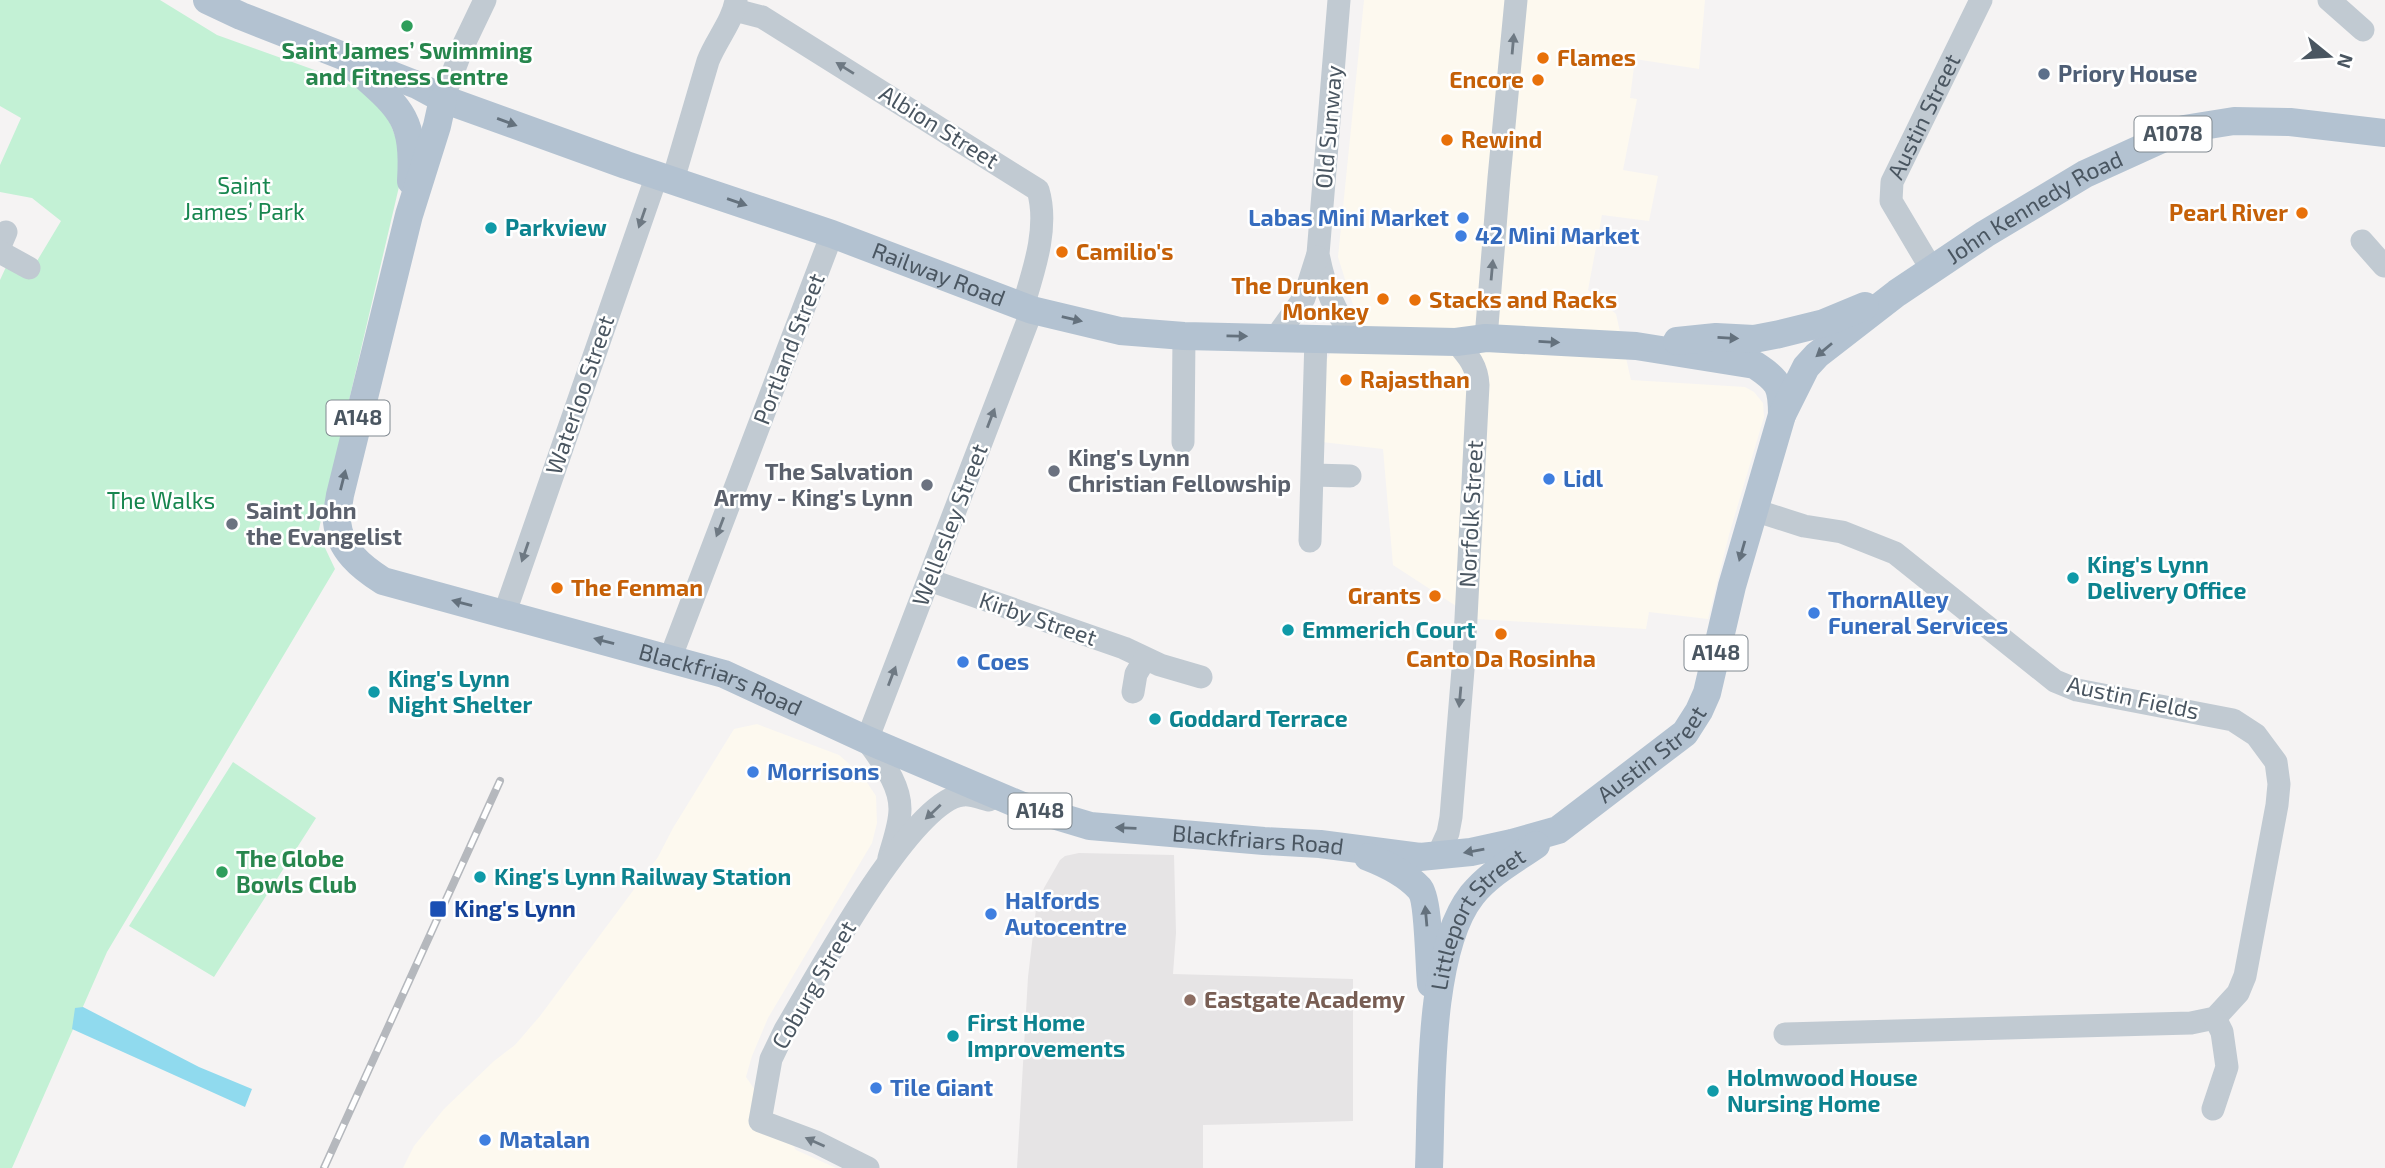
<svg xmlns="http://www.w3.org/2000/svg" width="2385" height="1168" font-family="'Exo 2',sans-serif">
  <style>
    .commercial { fill: #fdf9ef }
    .education { fill: #e6e4e5 }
    .green { fill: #c3f1d5 }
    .water { fill: #90daee }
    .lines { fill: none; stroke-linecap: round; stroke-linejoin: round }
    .minor { stroke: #c1cad2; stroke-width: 23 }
    .major { stroke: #b3c2d1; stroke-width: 28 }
    .rail-casing { stroke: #b5b8bd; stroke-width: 8 }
    .rail { stroke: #fff; stroke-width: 5; stroke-dasharray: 16; stroke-linecap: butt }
    .oneway { fill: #6e7983 }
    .oneway2 { fill: #64717d }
    .leisure-dot { fill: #2e9e5b; stroke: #fff; stroke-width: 2.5 }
    .food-dot { fill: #e8710a; stroke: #fff; stroke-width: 2.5 }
    .service-dot { fill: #5c6f8a; stroke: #fff; stroke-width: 2.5 }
    .shop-dot { fill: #3f7fe0; stroke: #fff; stroke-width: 2.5 }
    .culture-dot { fill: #0f9aa8; stroke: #fff; stroke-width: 2.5 }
    .worship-dot { fill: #6b7280; stroke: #fff; stroke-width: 2.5 }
    .transit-dot { fill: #1a4fb4; stroke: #fff; stroke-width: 2.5 }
    .education-dot { fill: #8d6e63; stroke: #fff; stroke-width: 2.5 }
    .labels { text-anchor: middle; stroke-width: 5; stroke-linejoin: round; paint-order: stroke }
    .shield { fill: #fff; stroke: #808990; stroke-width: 2 }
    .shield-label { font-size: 21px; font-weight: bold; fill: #4a5661 }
    .leisure-label { font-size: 23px; font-weight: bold; fill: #27864d; stroke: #fff }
    .food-label { font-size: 23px; font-weight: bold; fill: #c56008; stroke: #fff; text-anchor: start }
    .service-label { font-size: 23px; font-weight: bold; fill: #4e5e75; stroke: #fff; text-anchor: start }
    .street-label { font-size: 23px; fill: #4a5661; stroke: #fff }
    .park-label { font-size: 23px; fill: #17864f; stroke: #fff }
    .shop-label { font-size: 23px; font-weight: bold; fill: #366cbe; stroke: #fff; text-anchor: start }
    .culture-label { font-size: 23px; font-weight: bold; fill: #0d838f; stroke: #fff; text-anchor: start }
    .worship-label { font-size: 23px; font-weight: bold; fill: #5b616d; stroke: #fff; text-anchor: start }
    .transit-label { font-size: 23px; font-weight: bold; fill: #164399; stroke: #fff; text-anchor: start }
    .education-label { font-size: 23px; font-weight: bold; fill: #785e54; stroke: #fff; text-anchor: start }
  </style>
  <rect width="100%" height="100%" fill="#f5f3f3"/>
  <path class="commercial" d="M1364,0H1705L1699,69L1635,59L1630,98L1637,99L1623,170L1658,176L1649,221L1602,215L1588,290L1616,314L1631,380L1745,387L1754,392L1763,403L1764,417L1729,535L1708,619L1649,612L1646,629L1476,619L1393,565L1383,449L1322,442L1325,363L1354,308L1338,257Z
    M757,724L839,755L862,775L876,796L877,823L872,843L768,1018L752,1056L746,1077L796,1150L836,1168H403L414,1146L444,1109L494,1061L515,1045L540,1016L658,857L673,828L734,729Z"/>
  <path class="education" d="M1079,853L1174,855L1176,933L1173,974L1353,979V1121L1203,1125V1168H1017L1028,977L1036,909L1044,888L1060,860L1065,856Z"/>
  <path class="green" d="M0,0H160L217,35L334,77L381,100L405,161L318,533L335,569L107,952L12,1168H0V280L6,267L32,278L37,261L61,221L32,198L0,192V165L21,118L0,106Z
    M233,762L316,818L214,977L129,926Z"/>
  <path class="water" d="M83,1007L199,1067L252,1089L245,1107L72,1029L75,1008Z"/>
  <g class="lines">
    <g class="minor">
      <path d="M1339,0L1318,254C1325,290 1334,309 1354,339"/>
      <path d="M2329,0L2363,30"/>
      <path d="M735,10L762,17L1038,190C1049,227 1034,270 1023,306"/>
      <path d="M443,99L463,46L485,0"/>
      <path d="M673,180L708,61C716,40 733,21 736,0"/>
      <path d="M2362,241L2384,266"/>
      <path d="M0,246L6,232"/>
      <path d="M0,252L29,268"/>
      <path id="s1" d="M1932,270L1891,201L1892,182L1981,0"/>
      <path d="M1276,337L1304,298L1317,257"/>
      <path d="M1486,338L1499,178L1516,0"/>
      <path d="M1183,442L1184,336"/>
      <path d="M1313,475L1350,476"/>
      <path d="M1754,510L1804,526L1842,532L1895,553L2055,681L2077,690L2233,720L2256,735L2276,762L2279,784L2277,805L2245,976L2238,993L2215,1018L2191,1023L1785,1034"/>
      <path d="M1310,541L1316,338"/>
      <path d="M929,580L1124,648L1160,665L1201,677"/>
      <path d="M504,615L657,175"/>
      <path d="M670,659L832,234"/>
      <path d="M1133,692L1136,674L1145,659"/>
      <path d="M1437,857L1448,833L1451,817L1464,657L1478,385C1477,366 1469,357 1456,342"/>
      <path d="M889,858C893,843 900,825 900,809C900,783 881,761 867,740L1032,310"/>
      <path d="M2213,1109L2227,1067L2222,1032L2215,1018"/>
      <path d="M868,1168L816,1142L760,1121L771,1059L785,1030C813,984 911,799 963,795C970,794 981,798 989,800"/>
    </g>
    <g class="major">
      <path id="s2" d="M207,0L241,16L417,85L443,99L626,165L832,234L1032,310L1120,331L1184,336L1456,342L1486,338L1636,346L1755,365C1779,381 1782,386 1782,415"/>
      <path d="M355,68C400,108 415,117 411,181"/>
      <path id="s3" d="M443,99L437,126L409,215L340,495C339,503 336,514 337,522C340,550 361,567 383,581L724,674L867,740L1020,805L1090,826L1264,841L1320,844L1420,857L1471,852L1512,843L1558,830L1685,733L1699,711L1707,693L1732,586L1782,415L1806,367L1817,355L1897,293L1985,234L2085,174L2184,129L2234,121L2290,122L2385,133"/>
      <path d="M1677,341L1716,337L1754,339L1780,334L1824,323L1865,306"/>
      <path d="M1368,857C1386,864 1405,873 1419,888C1429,898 1429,967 1431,984"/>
      <path id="s4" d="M1429,1168C1432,1096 1427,952 1472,895C1490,873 1513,861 1536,845"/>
    </g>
    <g class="rail-casing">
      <path id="rail" d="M324,1168L500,781"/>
    </g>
    <use href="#rail" class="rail"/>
  </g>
  <defs><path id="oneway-solid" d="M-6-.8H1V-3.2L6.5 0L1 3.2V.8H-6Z" transform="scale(1.75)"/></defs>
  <g class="oneway">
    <use href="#oneway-solid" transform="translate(1513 44) rotate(-85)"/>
    <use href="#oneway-solid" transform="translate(845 68) rotate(-148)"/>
    <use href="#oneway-solid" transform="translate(642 218) rotate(109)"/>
    <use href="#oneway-solid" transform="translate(1492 270) rotate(-85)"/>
    <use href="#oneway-solid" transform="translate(991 418) rotate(-69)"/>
    <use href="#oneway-solid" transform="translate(720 527) rotate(111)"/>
    <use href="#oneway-solid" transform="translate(525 552) rotate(109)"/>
    <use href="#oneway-solid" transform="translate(892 676) rotate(-69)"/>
    <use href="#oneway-solid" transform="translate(1460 697) rotate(95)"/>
    <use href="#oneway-solid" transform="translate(933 812) rotate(137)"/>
    <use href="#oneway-solid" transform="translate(815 1142) rotate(-156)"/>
  </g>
  <g class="oneway2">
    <use href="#oneway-solid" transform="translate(507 122) rotate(20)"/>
    <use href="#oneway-solid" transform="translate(737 202) rotate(19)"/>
    <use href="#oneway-solid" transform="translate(1072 319) rotate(13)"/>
    <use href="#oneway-solid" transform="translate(1237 336) rotate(1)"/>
    <use href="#oneway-solid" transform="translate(1728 338) rotate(3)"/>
    <use href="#oneway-solid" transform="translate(1549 342) rotate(3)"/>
    <use href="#oneway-solid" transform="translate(1824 350) rotate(140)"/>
    <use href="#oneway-solid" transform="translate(343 480) rotate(-76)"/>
    <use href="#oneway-solid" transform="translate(1742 551) rotate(106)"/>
    <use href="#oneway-solid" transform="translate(462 603) rotate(-165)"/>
    <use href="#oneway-solid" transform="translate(604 641) rotate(-165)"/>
    <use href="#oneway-solid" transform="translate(1126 828) rotate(-178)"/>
    <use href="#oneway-solid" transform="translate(1474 851) rotate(170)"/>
    <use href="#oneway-solid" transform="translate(1426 916) rotate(-95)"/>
  </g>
  <g class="leisure-dot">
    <circle cx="407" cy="26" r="7"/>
    <circle cx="222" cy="872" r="7"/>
  </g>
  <g class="food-dot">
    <circle cx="1543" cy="58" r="7"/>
    <circle cx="1538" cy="80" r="7"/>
    <circle cx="1447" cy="140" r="7"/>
    <circle cx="2302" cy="213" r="7"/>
    <circle cx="1062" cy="252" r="7"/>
    <circle cx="1383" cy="299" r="7"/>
    <circle cx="1415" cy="300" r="7"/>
    <circle cx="1346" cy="380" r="7"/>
    <circle cx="557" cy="588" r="7"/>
    <circle cx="1435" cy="596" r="7"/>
    <circle cx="1501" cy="634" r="7"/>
  </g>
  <circle class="service-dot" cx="2044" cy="74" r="7"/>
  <g class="shop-dot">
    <circle cx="1463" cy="218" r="7"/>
    <circle cx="1461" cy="236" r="7"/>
    <circle cx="1549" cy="479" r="7"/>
    <circle cx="1814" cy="613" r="7"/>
    <circle cx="963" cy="662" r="7"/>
    <circle cx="753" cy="772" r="7"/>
    <circle cx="991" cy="914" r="7"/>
    <circle cx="876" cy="1088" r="7"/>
    <circle cx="485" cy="1140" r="7"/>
  </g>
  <g class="culture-dot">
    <circle cx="491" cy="228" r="7"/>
    <circle cx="2073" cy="578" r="7"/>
    <circle cx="1288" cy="630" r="7"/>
    <circle cx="374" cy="692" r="7"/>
    <circle cx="1155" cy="719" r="7"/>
    <circle cx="480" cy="877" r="7"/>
    <circle cx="953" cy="1036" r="7"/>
    <circle cx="1713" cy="1091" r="7"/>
  </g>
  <g class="worship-dot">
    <circle cx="1054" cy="471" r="7"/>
    <circle cx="927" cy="485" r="7"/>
    <circle cx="232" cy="524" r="7"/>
  </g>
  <rect class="transit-dot" x="429" y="900" width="18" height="18" rx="3.5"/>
  <circle class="education-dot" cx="1190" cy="1000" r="7"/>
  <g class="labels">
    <g class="shield">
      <rect x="2134.5" y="116.5" width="77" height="35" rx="5"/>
      <rect x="326.5" y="400.5" width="63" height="35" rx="5"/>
      <rect x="1684.5" y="635.5" width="63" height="35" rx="5"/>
      <rect x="1008.5" y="793.5" width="63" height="35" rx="5"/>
    </g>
    <g class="shield-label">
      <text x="2173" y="141">A1078</text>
      <text x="358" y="425">A148</text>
      <text x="1716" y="660">A148</text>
      <text x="1040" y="818">A148</text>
    </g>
    <g class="leisure-label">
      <text x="407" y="59">Saint James’ Swimming<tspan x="407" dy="26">and Fitness Centre</tspan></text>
      <text x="236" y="867" text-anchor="start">The Globe<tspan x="236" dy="26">Bowls Club</tspan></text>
    </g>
    <g class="food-label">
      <text x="1557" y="66">Flames</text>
      <text x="1524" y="88" text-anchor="end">Encore</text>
      <text x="1461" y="148">Rewind</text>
      <text x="2288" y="221" text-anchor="end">Pearl River</text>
      <text x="1076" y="260">Camilio's</text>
      <text x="1369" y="294" text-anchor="end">The Drunken<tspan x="1369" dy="26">Monkey</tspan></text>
      <text x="1429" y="308">Stacks and Racks</text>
      <text x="1360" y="388">Rajasthan</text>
      <text x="571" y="596">The Fenman</text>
      <text x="1421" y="604" text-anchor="end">Grants</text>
      <text x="1501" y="667" text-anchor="middle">Canto Da Rosinha</text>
    </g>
    <g class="service-label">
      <text x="2058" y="82">Priory House</text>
    </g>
    <g class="street-label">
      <text dy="8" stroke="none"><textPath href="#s1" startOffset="172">Austin Street</textPath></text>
      <text transform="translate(939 127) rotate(32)" y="8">Albion Street</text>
      <text transform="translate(1329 127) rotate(-85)" y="8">Old Sunway</text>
      <text dy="8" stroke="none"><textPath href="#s3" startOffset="2564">John Kennedy Road</textPath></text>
      <text dy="8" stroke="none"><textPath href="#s2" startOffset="782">Railway Road</textPath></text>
      <text transform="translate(789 349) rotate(-69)" y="8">Portland Street</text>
      <text transform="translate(580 395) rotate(-71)" y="8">Waterloo Street</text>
      <text transform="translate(1471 514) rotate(-87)" y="8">Norfolk Street</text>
      <text transform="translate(950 525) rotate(-69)" y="8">Wellesley Street</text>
      <text transform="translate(1038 619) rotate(19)" y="8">Kirby Street</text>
      <text dy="8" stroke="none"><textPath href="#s3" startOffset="866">Blackfriars Road</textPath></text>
      <text transform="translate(2133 698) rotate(12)" y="8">Austin Fields</text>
      <text dy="8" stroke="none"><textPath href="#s3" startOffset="1858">Austin Street</textPath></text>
      <text dy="8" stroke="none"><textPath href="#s3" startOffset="1433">Blackfriars Road</textPath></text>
      <text dy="8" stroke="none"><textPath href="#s4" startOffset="262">Littleport Street</textPath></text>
      <text transform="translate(814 985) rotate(-60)" y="8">Coburg Street</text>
    </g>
    <g class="park-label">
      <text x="244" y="194">Saint<tspan x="244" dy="26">James’ Park</tspan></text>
      <text x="161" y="509">The Walks</text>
    </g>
    <g class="shop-label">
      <text x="1449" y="226" text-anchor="end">Labas Mini Market</text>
      <text x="1475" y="244">42 Mini Market</text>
      <text x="1563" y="487">Lidl</text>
      <text x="1828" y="608">ThornAlley<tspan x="1828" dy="26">Funeral Services</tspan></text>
      <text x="977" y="670">Coes</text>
      <text x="767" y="780">Morrisons</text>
      <text x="1005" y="909">Halfords<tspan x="1005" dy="26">Autocentre</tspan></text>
      <text x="890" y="1096">Tile Giant</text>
      <text x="499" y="1148">Matalan</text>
    </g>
    <g class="culture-label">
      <text x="505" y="236">Parkview</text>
      <text x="2087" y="573">King's Lynn<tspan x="2087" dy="26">Delivery Office</tspan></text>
      <text x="1302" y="638">Emmerich Court</text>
      <text x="388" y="687">King's Lynn<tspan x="388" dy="26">Night Shelter</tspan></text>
      <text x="1169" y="727">Goddard Terrace</text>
      <text x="494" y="885">King's Lynn Railway Station</text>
      <text x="967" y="1031">First Home<tspan x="967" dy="26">Improvements</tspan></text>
      <text x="1727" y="1086">Holmwood House<tspan x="1727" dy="26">Nursing Home</tspan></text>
    </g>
    <g class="worship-label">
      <text x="1068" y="466">King's Lynn<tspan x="1068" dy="26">Christian Fellowship</tspan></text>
      <text x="913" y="480" text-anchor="end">The Salvation<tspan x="913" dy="26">Army - King's Lynn</tspan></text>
      <text x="246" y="519">Saint John<tspan x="246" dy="26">the Evangelist</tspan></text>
    </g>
    <g class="transit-label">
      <text x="454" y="917">King's Lynn</text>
    </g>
    <g class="education-label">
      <text x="1204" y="1008">Eastgate Academy</text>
    </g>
  </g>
  <g transform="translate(2329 56) rotate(108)" stroke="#ffffff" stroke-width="5" paint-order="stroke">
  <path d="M0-5L12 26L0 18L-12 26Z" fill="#4a5661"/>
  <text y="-10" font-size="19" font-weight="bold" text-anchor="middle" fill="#4a5661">N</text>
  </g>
</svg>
